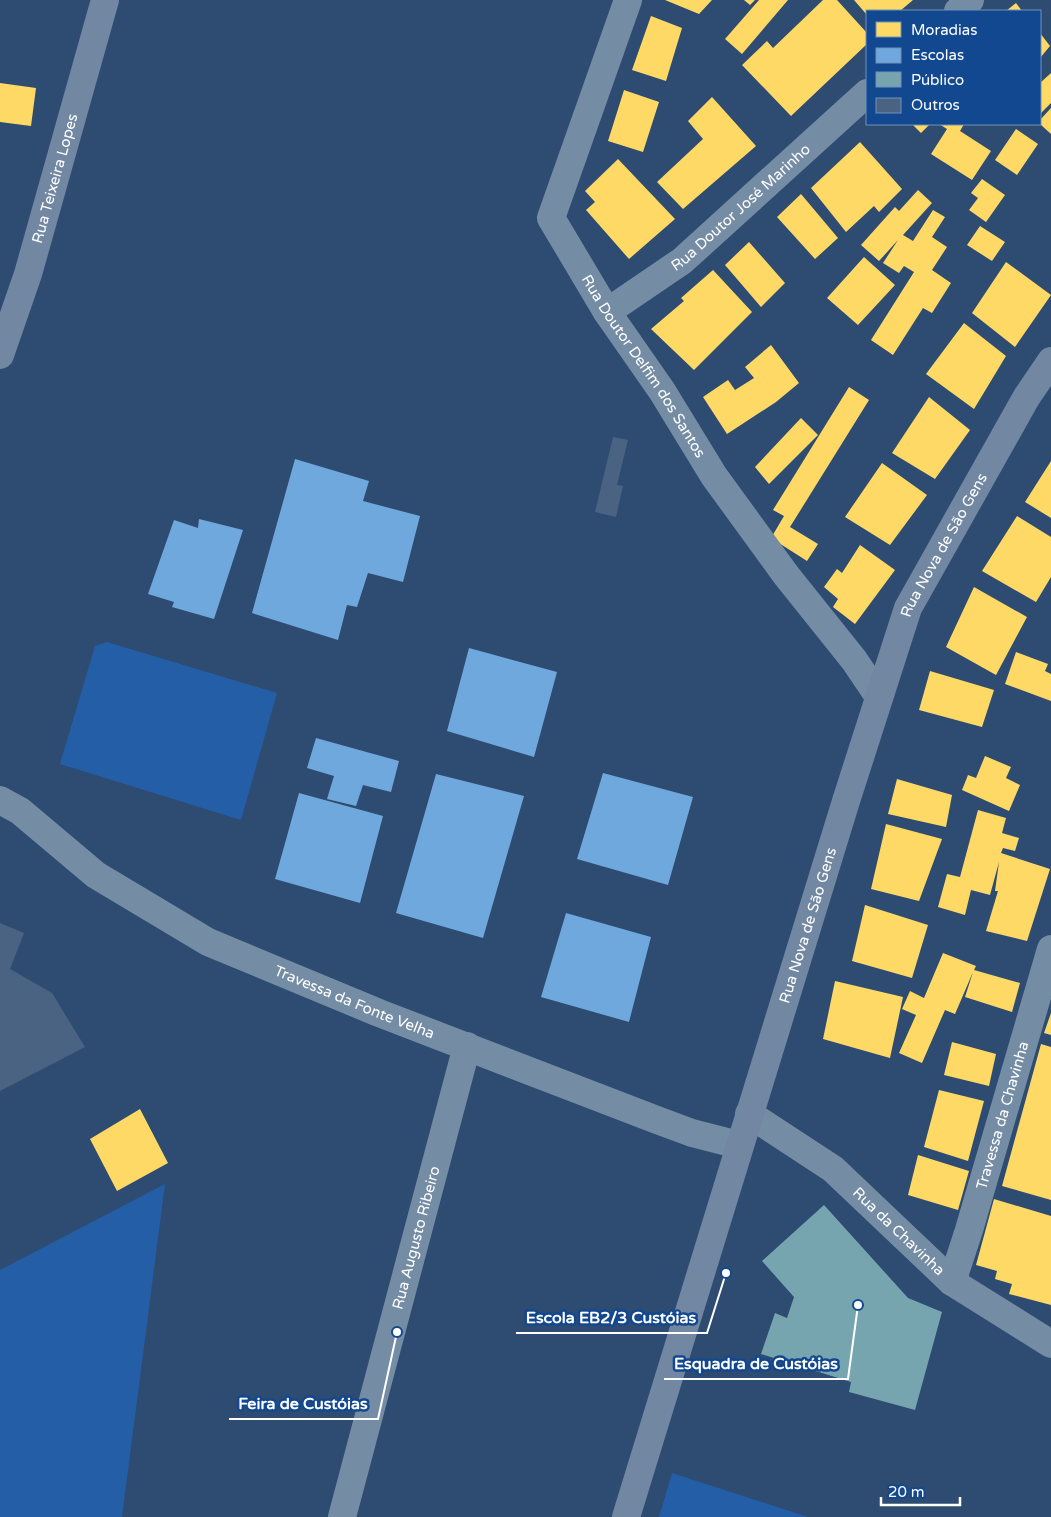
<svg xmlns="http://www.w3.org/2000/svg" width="1051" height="1517" font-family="'Varela Round',sans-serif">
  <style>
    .green { fill: #245ea6 }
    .homes { fill: #ffd966 }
    .schools { fill: #6fa8dc }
    .public { fill: #76a5af }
    .building { fill: #4b6382 }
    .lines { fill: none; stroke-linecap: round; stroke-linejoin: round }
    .street { stroke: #758ca5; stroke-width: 28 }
    .secondary { stroke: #7187a2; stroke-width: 28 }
    .labels { text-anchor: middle; stroke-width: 5; stroke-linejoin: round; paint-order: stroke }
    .street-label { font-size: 15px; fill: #fff; stroke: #11488f }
    .leader { fill: none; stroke: #fff; stroke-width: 2 }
    .callout-dot { fill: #fff; stroke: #11488f; stroke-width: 2 }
    .callout-label { font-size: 16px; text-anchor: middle; font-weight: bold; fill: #fff; stroke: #11488f; stroke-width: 5; stroke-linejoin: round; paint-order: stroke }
  </style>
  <rect width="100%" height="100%" fill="#2e4c72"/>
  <path class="green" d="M107,642L277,693L241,820L60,764L95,646Z
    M165,1184L122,1517H0V1270Z
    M672,1473L808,1517H659Z"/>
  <path class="homes" d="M665,0H712L699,14Z
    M744,0H755L750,5Z
    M759,0H788L742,54L725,39Z
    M823,0H837L867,33V44L791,116L742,65L767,41L773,48Z
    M854,0H913L900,11H867V15Z
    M1016,3L1022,11H1006Z
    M651,16L682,28L666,81L632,70Z
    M1040,33L1050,46L1040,58Z
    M1051,73V103L1040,114V83Z
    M0,83L36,88L31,126L0,122Z
    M624,90L659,102L643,152L608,141Z
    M712,97L756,146L683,209L657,182L703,139L688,121Z
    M1051,108V134L1040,124V120Z
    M912,124H930L921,133Z
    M939,124H964L960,131L991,151L972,180L931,154L947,129Z
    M1016,129L1038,144L1017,175L995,160Z
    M860,142L902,189L879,212L874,206L846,232L811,188Z
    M618,159L675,219L629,259L586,210L595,202L585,191Z
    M982,179L1005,195L986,222L969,210L978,198L971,193Z
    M918,190L932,203L903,235L913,241L933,210L945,217L932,237L947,247L932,270L951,283L932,313L923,308L893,355L871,340L914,272L904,266L899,273L883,263L898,240L879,261L861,245L895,207L899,211Z
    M801,194L838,238L815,259L777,217Z
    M980,226L1005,242L992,261L967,245Z
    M749,242L785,283L761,307L725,265Z
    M864,257L895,285L858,325L827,298Z
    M1006,262L1051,295L1015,347L972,313Z
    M713,270L752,312L694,370L651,329L684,301L681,298Z
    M964,323L1006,356L974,409L926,374Z
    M771,345L799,383L776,402L727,434L703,397L728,380L735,390L754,378L745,367Z
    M849,387L869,400L790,527L818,544L807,561L771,538L784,516L773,510Z
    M929,397L970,430L935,479L892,453Z
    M801,418L818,435L769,484L755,467Z
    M1051,461V518L1025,502Z
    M882,463L927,495L890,545L845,517Z
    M1017,516L1051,537V577L1036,602L982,571Z
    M860,545L895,570L855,624L833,607L838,599L824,587L837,569L842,573Z
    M974,587L1027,617L996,675L946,647Z
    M1016,652L1048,664L1045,671L1051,674V701L1005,684Z
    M930,671L994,690L982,727L919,710Z
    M985,756L1011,767L1006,778L1020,785L1009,811L962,790L968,775L976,778Z
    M897,779L952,795L946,827L888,814Z
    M978,810L1006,818L1002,833L1019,838L1015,851L1003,848L1001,853L1050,869L1027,941L986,931L998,891H995L999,862L990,895L971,890L965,915L938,907L947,874L960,877Z
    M886,824L942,839L919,901L871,889Z
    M865,905L928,925L912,978L852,961Z
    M943,953L976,966L974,970L1020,983L1012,1012L965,997L973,972L955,1014L945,1010L922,1063L899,1053L916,1015L902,1009L910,991L924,998Z
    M835,981L903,997L890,1058L823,1039Z
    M1051,1013V1035L1044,1033Z
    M952,1042L996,1054L989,1086L944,1075Z
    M1041,1044L1051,1047V1200L1002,1186Z
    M939,1090L984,1101L968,1161L924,1147Z
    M140,1109L168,1163L117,1191L90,1139Z
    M918,1155L969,1171L958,1210L908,1195Z
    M994,1199L1051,1216V1305L1009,1294L1012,1284L995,1279L997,1271L976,1265Z"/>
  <path class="schools" d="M295,459L369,481L363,501L420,516L403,582L368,573L357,607L347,605L338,640L252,613Z
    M199,519L243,530L214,619L172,607L174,602L148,594L174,520L198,528Z
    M469,648L557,672L534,757L447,731Z
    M316,738L399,761L391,792L363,785L356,806L327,799L334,776L307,768Z
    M603,773L693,797L668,885L577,859Z
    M436,774L524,796L483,938L396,913Z
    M299,793L383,816L360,903L275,879Z
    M566,913L651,937L629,1022L541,997Z"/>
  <path class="public" d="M824,1205L908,1298L942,1312L915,1410L849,1392L851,1382L761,1354L775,1313L787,1318L794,1297L762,1261Z"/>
  <path class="building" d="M613,437L628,440L617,485L623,486L616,517L595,512Z
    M0,923L24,933L10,969L52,993L85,1047L0,1091Z"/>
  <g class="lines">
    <g class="street">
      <path id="s1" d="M628,0L551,218L607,312L662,391L714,476L786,575L854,660L879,697"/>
      <path d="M958,11L970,0"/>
      <path id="s2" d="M607,312L682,261L867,93"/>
      <path id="s3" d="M0,800L20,811L96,875L208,942L379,1013L657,1120L692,1133L739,1145"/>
      <path id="s4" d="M749,1114L833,1169L952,1282L1051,1344"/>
      <path id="s5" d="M952,1282L969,1230L1051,949"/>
      <path id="s6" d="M342,1517L467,1046"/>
    </g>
    <g class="secondary">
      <path id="s7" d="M0,355L28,274L105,0"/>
      <path id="s8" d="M626,1517L846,801L908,608L1026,398L1051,361"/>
    </g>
  </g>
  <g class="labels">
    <g class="street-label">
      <text dy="5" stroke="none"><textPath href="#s7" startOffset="185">Rua Teixeira Lopes</textPath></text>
      <text dy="5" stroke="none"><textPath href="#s2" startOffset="170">Rua Doutor José Marinho</textPath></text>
      <text dy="5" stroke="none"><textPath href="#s1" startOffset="406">Rua Doutor Delfim dos Santos</textPath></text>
      <text dy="5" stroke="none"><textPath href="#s8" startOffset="1024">Rua Nova de São Gens</textPath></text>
      <text dy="5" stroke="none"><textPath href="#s8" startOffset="619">Rua Nova de São Gens</textPath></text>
      <text dy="5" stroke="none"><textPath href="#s3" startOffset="411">Travessa da Fonte Velha</textPath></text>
      <text dy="5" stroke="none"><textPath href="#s5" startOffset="174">Travessa da Chavinha</textPath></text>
      <text dy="5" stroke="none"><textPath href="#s4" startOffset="191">Rua da Chavinha</textPath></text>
      <text dy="5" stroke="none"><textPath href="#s6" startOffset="289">Rua Augusto Ribeiro</textPath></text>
    </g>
  </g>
  <path class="leader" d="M726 1273L707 1333H516M858 1305L848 1379H664M397 1332L378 1419H229"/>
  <g class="callout-dot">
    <circle cx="726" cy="1273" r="5"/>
    <circle cx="858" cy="1305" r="5"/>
    <circle cx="397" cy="1332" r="5"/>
  </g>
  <g class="callout-label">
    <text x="611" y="1323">Escola EB2/3 Custóias</text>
    <text x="756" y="1369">Esquadra de Custóias</text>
    <text x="303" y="1409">Feira de Custóias</text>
  </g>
  <rect x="866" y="10" width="175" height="115" fill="#11488f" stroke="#7091bc"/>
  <rect x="876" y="22" width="25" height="15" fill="#ffd966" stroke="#7091bc"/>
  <text x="911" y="35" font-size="15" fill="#ffffff">Moradias</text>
  <rect x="876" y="48" width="25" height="15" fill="#6fa8dc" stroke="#7091bc"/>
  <text x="911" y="60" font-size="15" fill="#ffffff">Escolas</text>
  <rect x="876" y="72" width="25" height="15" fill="#76a5af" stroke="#7091bc"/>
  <text x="911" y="85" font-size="15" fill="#ffffff">Público</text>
  <rect x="876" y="98" width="25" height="15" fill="#4b6382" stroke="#7091bc"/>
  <text x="911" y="110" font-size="15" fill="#ffffff">Outros</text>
  <path d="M881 1497v8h79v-8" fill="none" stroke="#ffffff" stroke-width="2.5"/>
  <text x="888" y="1497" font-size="15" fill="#ffffff" stroke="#11488f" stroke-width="4" paint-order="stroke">20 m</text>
</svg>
